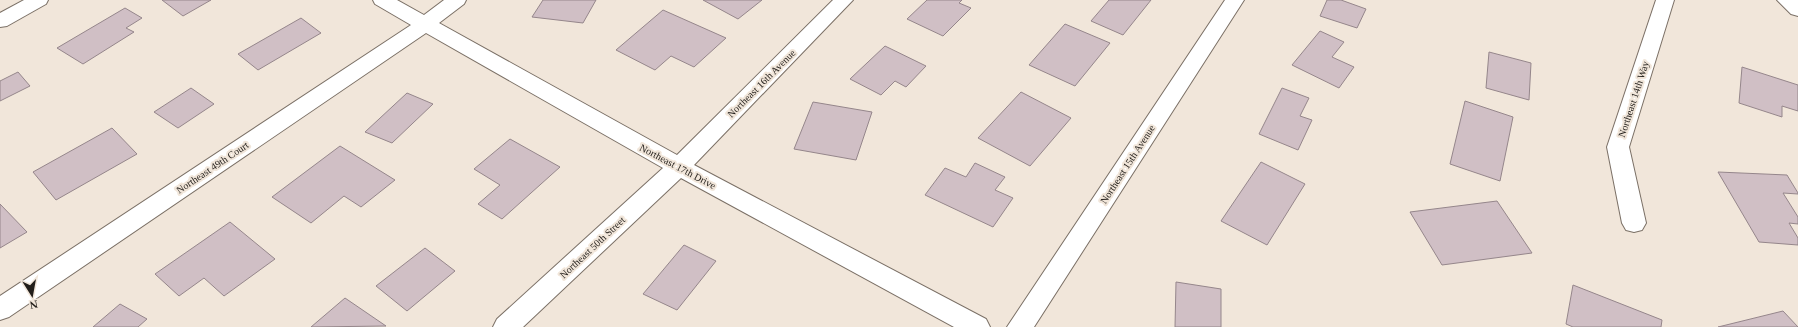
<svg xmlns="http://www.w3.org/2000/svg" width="1798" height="327" font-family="Georgia,serif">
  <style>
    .building { fill: #d0bfc5; stroke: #95868b }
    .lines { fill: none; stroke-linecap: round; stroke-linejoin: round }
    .minor-casing { stroke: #7b7066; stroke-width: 2 }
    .tertiary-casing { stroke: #7b7066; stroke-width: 2 }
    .minor { fill: #fff; fill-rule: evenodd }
    .tertiary { fill: #fff; fill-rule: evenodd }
    .labels { text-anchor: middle; stroke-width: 4; stroke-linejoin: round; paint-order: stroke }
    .street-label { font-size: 10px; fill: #221e1a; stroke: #f1e6da }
  </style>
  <rect width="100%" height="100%" fill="#f1e6da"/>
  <path class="building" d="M162,0H211L183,16Z
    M543,0H596L583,23L532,17Z
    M703,0H762L738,19Z
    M927,0H962L959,3L971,8L943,36L907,19Z
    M1109,0H1151L1123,35L1091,21Z
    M1327,0H1341L1366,9L1357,28L1320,16Z
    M125,8L142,18L126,28L134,32L83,64L57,48Z
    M663,10L726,38L694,67L671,56L655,70L616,50Z
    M301,18L321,33L258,70L238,54Z
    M1065,24L1110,43L1075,86L1029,65Z
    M1320,31L1344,42L1332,57L1354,67L1339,88L1292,65Z
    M885,46L926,66L906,87L895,81L881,95L850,79Z
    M1489,52L1531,63L1529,100L1486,88Z
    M1742,67L1798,85V111L1782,106V117L1739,103Z
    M18,72L30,86L0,101V81Z
    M191,88L214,104L178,128L154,112Z
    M1282,88L1309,98L1300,116L1312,120L1298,150L1259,134Z
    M1021,92L1071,118L1030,166L978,138Z
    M407,93L433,104L392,143L365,132Z
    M1465,101L1513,117L1500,181L1450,164Z
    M813,102L872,112L856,160L794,149Z
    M112,128L137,154L56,200L33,172Z
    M510,139L560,167L502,219L478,204L500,185L474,169Z
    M340,146L395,180L361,207L344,196L311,223L272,197Z
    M1261,162L1305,184L1267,245L1221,221Z
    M975,163L1005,177L995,190L1013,198L993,227L925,195L945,168L966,177Z
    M1718,172L1787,175L1798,193V194L1783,193L1798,217V224L1789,223L1798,238V245L1759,242Z
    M1497,201L1532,253L1442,265L1410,212Z
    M0,204L27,232L0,248Z
    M230,222L275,259L224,296L204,278L179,296L155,274Z
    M684,245L716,261L677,310L643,294Z
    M425,248L455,271L407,311L376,286Z
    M1176,282L1221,289V327H1175Z
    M1573,285L1662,320L1661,327H1573L1566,324Z
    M345,298L386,326L311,327Z
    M120,304L147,319L138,327H93Z
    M1783,311L1798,327H1718Z"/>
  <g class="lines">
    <g class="minor-casing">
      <path id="minor" d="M373,0H397L424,15L444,0H466L464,4L439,23L677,155L833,0H853L694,165L986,319L990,327H954L681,178L523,327H493L497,319L663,168L426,33L9,317L0,320V296L411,25L375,4Z
        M1225,0H1244L1034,327H1007Z
        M1656,0H1674L1629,147L1646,223L1642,230L1634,232L1626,230L1622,223L1607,147Z
        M1777,0H1798V16L1791,14Z"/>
    </g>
    <g class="tertiary-casing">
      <path id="tertiary" d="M24,0H48L46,4L7,26L0,27V13Z"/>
    </g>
    <use href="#minor" class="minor"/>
    <use href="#tertiary" class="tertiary"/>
  </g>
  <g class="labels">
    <g class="street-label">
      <text transform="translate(761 83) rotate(-45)" y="4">Northeast 16th Avenue</text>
      <text transform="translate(1633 99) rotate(-72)" y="4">Northeast 14th Way</text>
      <text transform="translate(1127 164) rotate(-57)" y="4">Northeast 15th Avenue</text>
      <text transform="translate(678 166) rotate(28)" y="4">Northeast 17th Drive</text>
      <text transform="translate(212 167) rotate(-34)" y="4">Northeast 49th Court</text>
      <text transform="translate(592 247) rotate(-43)" y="4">Northeast 50th Street</text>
    </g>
  </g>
  <g transform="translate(32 295) rotate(169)" stroke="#f1e6da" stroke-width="3" paint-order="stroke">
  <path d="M0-3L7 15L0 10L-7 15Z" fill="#221e1a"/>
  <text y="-6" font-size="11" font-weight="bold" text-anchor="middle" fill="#221e1a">N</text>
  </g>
</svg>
